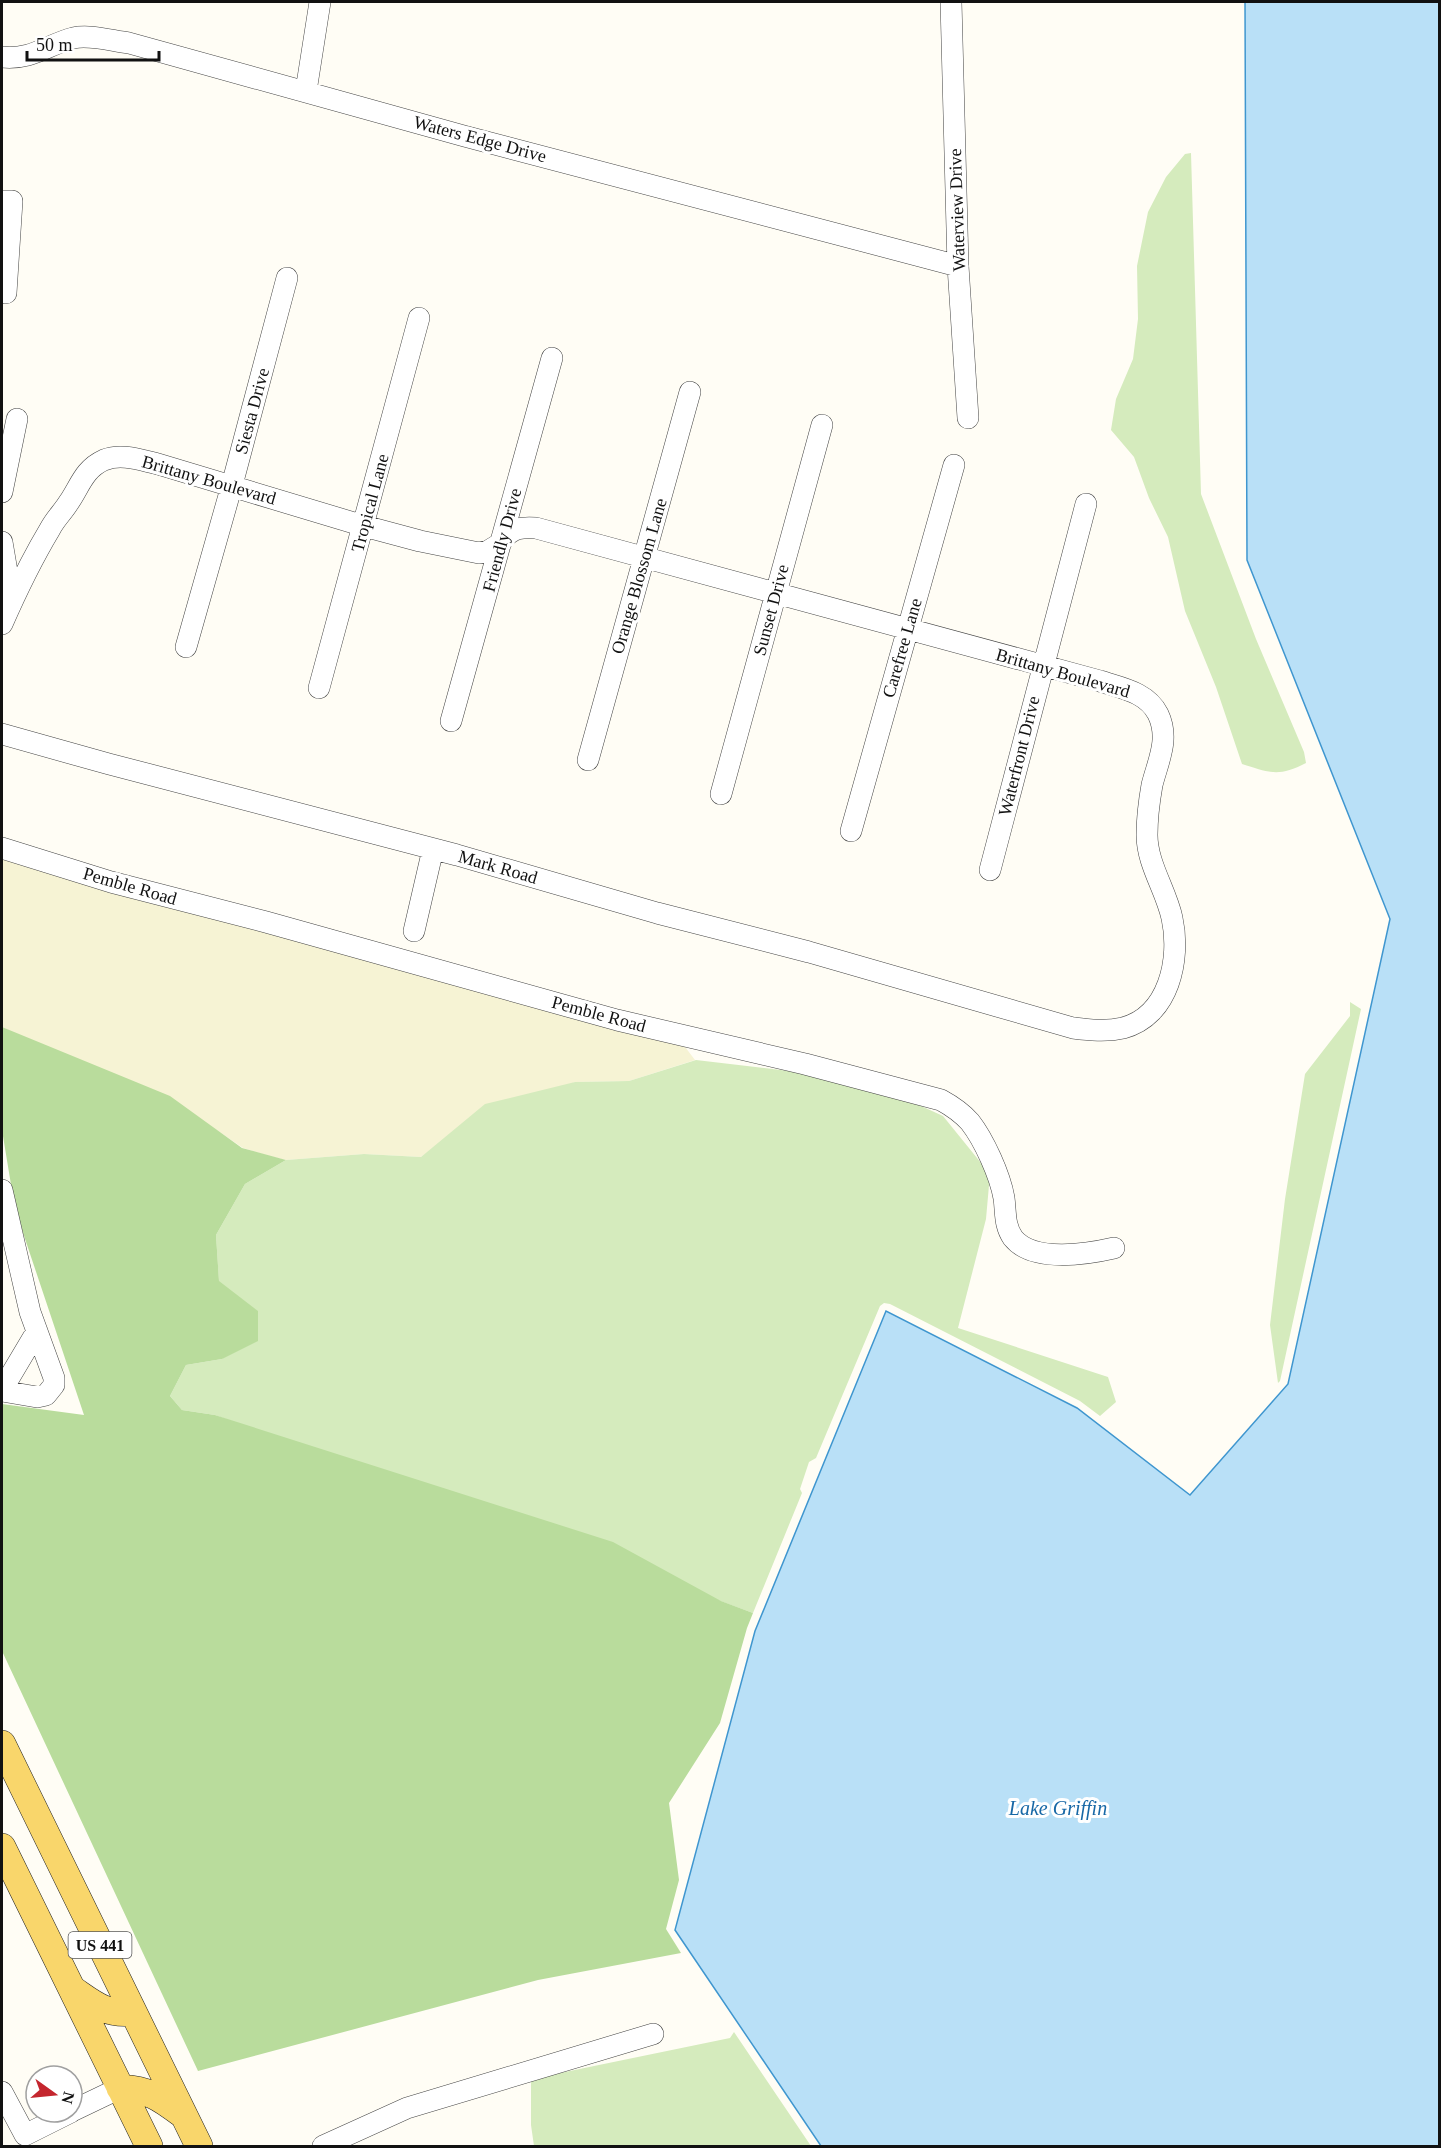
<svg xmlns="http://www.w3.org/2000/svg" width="1441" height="2148" font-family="Georgia,serif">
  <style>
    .farmland { fill: #f6f3d4 }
    .green { fill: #d5ebbd }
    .forest { fill: #b9dc9c }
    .water { fill: #b9e0f7; stroke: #3f96cf; stroke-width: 1.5 }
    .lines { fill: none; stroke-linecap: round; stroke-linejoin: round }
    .minor-casing { stroke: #444; stroke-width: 22 }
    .major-casing { stroke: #222; stroke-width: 28 }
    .minor { stroke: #fff; stroke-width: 21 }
    .major { stroke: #f9d66b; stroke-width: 27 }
    .labels { text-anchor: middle; stroke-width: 6; stroke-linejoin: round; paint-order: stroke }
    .shield { fill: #fff; stroke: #585858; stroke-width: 1.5 }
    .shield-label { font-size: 16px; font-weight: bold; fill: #111 }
    .street-label { font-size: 18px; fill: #111; stroke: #fff }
    .water-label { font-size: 20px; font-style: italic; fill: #1768a6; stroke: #fff }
  </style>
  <rect width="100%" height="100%" fill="#fffdf5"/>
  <path class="farmland" d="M2,852L676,1035L695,1060L629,1081L575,1082L440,1143L421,1157L364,1154L286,1160L269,1156L243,1148L218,1131L2,1027Z"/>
  <path class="green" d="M1191,153L1201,494L1256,639L1304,752L1306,763C1279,777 1270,773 1242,764L1216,687L1185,611L1168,537L1149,498L1134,457L1111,430L1116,399L1133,359L1138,319L1137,266L1148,212L1166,177L1185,154Z
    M1350,1002L1361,1009L1280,1381L1278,1383L1270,1325L1285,1199L1305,1074L1350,1016Z
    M696,1060L864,1080L943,1116L990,1174L986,1219L958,1328L1108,1377L1116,1402L1100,1416L1080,1401L890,1304L884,1303L880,1306L816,1458L809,1462L800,1489L802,1493L753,1613L215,1415L182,1410L170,1396L186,1365L222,1359L257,1311L219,1282L216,1235L245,1184L286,1160L364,1154L421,1157L485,1104L575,1082L629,1081Z
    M734,2032L811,2146H534L531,2125V2079L730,2038Z"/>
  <path class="forest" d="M2,1027L170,1096L242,1148L286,1160L245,1184L216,1235L219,1281L258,1311V1341L222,1359L186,1365L170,1396L182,1410L215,1415L613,1542L721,1601L753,1613L747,1628L720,1723L669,1803L679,1880L666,1929L681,1953L538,1980L198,2071L2,1651V1404L84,1415L15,1209L2,1130Z"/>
  <path class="water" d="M1245,2H1439V2146H821L675,1930L755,1631L886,1311L1077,1408L1190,1495L1288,1384L1390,919L1247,560Z"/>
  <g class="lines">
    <g class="minor-casing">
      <path id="minor" d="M951,2L958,266L968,418
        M2,57C32,60 47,45 73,38C90,34 112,41 129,43L464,136L958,266
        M306,91L320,2
        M2,201H12L6,293L2,292
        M2,492L17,419
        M2,542L12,601
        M2,624C16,592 32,559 50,529C55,519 63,512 69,502C80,486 84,469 104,460C121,453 140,460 158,464L364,526L420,541L479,553L488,551L501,543
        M186,647L232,485L287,278
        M319,688L419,318
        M451,721L552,358
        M2,734L109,764L457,855L657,913L809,952L1073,1028C1089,1030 1106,1032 1123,1028C1169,1016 1181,959 1172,918C1166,890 1147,864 1147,835C1147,818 1149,802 1152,785C1158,761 1170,739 1158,714C1147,692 1121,688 1100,681L536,528C521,527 513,528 503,539
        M588,760L690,392
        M721,794L822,425
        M851,831L954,465
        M2,848L111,882L266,922L617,1020L805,1064L941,1100C952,1106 962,1113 970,1122C984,1140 1000,1175 1004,1198C1006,1212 1004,1225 1013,1238C1033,1263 1088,1254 1114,1248
        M990,870L1086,504
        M414,931L433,849
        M2,1190L30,1312L54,1378V1385L46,1395L37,1397L2,1391
        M2,1390L37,1331
        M2,2092L25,2135L71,2112
        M72,2111L120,2088
        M323,2146L407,2108L653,2034"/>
    </g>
    <g class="major-casing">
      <path id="major" d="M2,1744L199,2146
        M2,1847L149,2146
        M72,1989C94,2004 105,2015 133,2012
        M120,2088C150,2090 159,2097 182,2114"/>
    </g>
    <use href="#minor" class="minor"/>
    <use href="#major" class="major"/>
  </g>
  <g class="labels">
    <rect class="shield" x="68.5" y="1932" width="63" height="26" rx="4.5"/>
    <g class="shield-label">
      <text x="100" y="1951">US 441</text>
    </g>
    <g class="street-label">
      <text transform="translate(480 139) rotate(15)" y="6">Waters Edge Drive</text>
      <text transform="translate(957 210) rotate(-92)" y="6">Waterview Drive</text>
      <text transform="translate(252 411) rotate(-75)" y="6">Siesta Drive</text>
      <text transform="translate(209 480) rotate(16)" y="6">Brittany Boulevard</text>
      <text transform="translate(370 503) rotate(-75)" y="6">Tropical Lane</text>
      <text transform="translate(502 540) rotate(-75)" y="6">Friendly Drive</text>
      <text transform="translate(639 576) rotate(-74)" y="6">Orange Blossom Lane</text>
      <text transform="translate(771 610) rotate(-75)" y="6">Sunset Drive</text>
      <text transform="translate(902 648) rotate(-74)" y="6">Carefree Lane</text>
      <text transform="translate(1063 673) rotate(16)" y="6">Brittany Boulevard</text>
      <text transform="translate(1019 756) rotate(-76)" y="6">Waterfront Drive</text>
      <text transform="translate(498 867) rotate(16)" y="6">Mark Road</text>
      <text transform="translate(130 886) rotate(16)" y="6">Pemble Road</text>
      <text transform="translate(599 1014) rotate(15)" y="6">Pemble Road</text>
    </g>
    <g class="water-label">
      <text x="1058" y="1815">Lake Griffin</text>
    </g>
  </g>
  <rect width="1441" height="2148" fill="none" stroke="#111111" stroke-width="6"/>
  <g transform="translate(54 2094) rotate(105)"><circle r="28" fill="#ffffff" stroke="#a0a0a0" stroke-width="1.5"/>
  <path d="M0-4.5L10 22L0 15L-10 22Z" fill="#c4262e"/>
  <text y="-9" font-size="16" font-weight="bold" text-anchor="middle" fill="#111111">N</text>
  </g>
  <path d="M27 51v9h132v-9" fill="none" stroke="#111111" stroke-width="3"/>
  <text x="36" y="51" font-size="18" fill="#111111" stroke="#ffffff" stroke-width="4.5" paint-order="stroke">50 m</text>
</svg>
